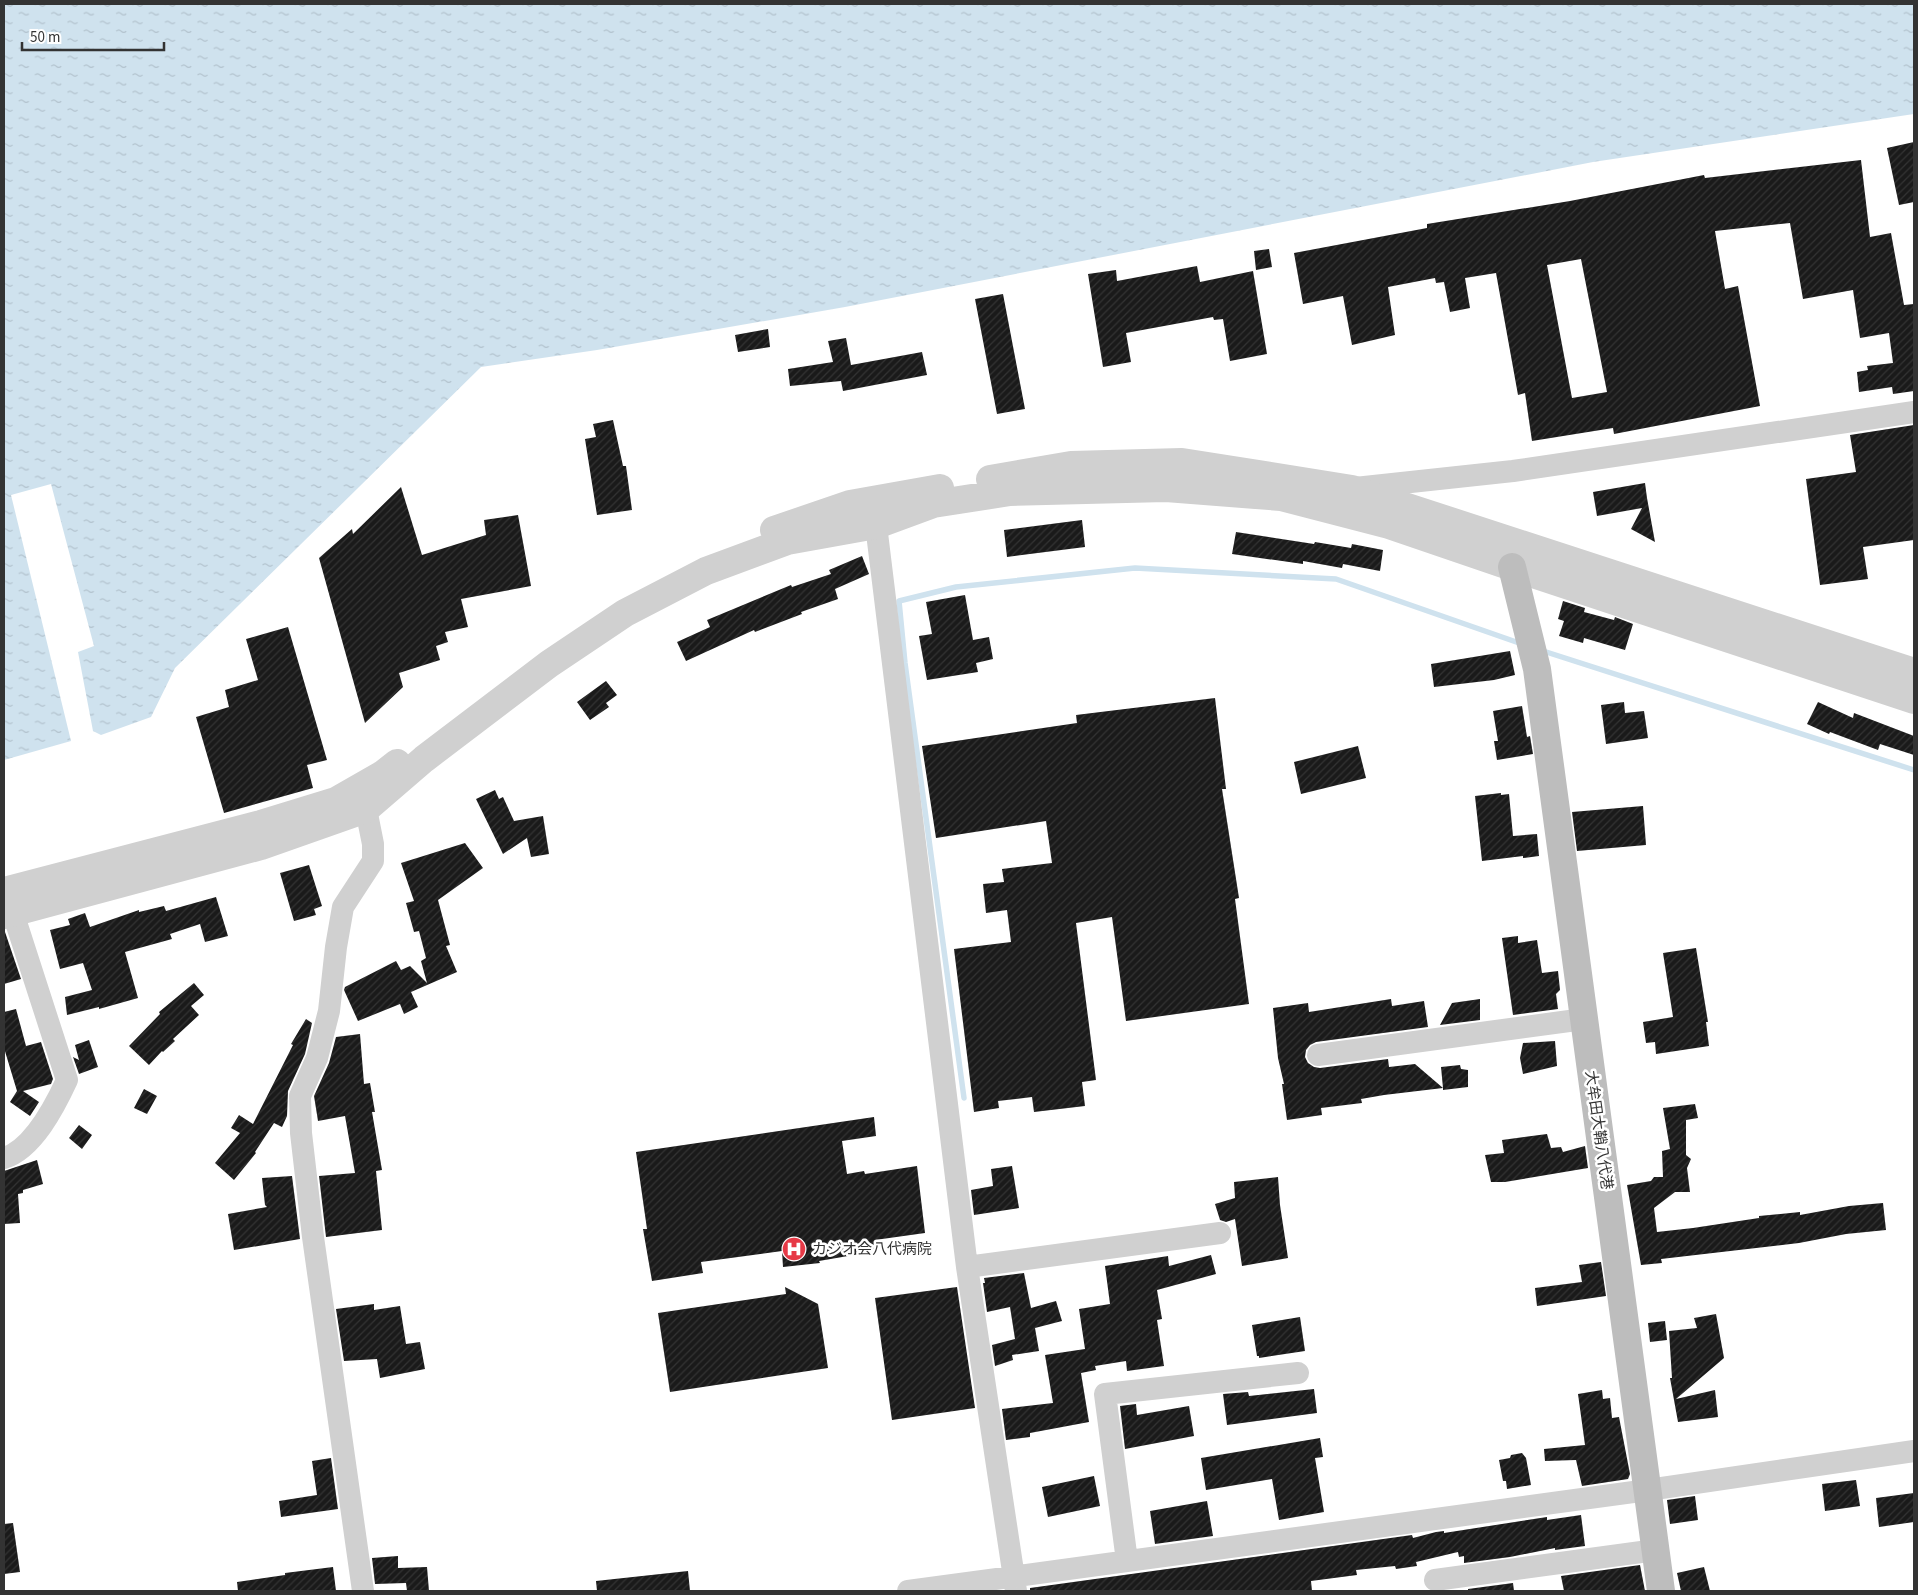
<svg xmlns="http://www.w3.org/2000/svg" width="1918" height="1595" font-family="'Source Sans 3','Noto Sans JP',sans-serif">
  <style>
    .water { fill: url(#water-ripples) }
    .lines { fill: none; stroke-linecap: round; stroke-linejoin: round }
    .stream { stroke: #cfe2ee; stroke-width: 5.5 }
    .building { fill: url(#building-hatch); fill-rule: evenodd }
    .minor { stroke: #d0d0d0; stroke-width: 22 }
    .tertiary { stroke: #d0d0d0; stroke-width: 28 }
    .secondary { stroke: #bdbdbd; stroke-width: 28 }
    .labels { text-anchor: middle; stroke-width: 5; stroke-linejoin: round; paint-order: stroke }
    .street-label { font-size: 15px; fill: #333; stroke: #fff }
    .poi-label { font-size: 15px; fill: #333; stroke: #fff; text-anchor: start }
  </style>
  <defs>
    <pattern id="water-ripples" width="26" height="14" patternUnits="userSpaceOnUse" patternTransform="scale(1.25)"><rect width="26" height="14" fill="#cfe2ee"/><path d="M2 4q2-2 4 0t4 0M15 11q2-2 4 0t4 0" fill="none" stroke="#b2c2cd"/></pattern>
    <pattern id="building-hatch" width="6" height="6" patternUnits="userSpaceOnUse" patternTransform="scale(1.25)"><rect width="6" height="6" fill="#1a1a1a"/><path d="M-1 1l2-2M0 6l6-6M5 7l2-2" fill="none" stroke="#333"/></pattern>
  </defs>
  <rect width="100%" height="100%" fill="#fff"/>
  <path class="water" d="M4,4H1914V114L1593,162L845,307L597,350L481,367L175,668L151,717L101,735L93,731L78,652L94,646L51,484L11,495L71,741L4,760Z"/>
  <g class="lines">
    <path class="stream" d="M1540,650L1914,770
      M964,1098L905,663L899,601L956,587L1135,568L1336,579L1522,644"/>
  </g>
  <path class="building" d="M1914,142V202L1899,205L1887,148Z
    M1861,160L1870,237L1891,233L1904,305L1914,304V391L1893,394L1892,387L1859,392L1857,372L1868,370L1867,366L1893,363L1889,333L1860,338L1853,290L1803,299L1790,223L1715,231L1725,289L1738,286L1760,406L1614,434L1613,428L1532,441L1525,393L1518,395L1496,273L1465,278L1470,308L1450,312L1444,282L1436,283L1435,278L1388,287L1395,335L1352,345L1343,296L1303,304L1294,253L1427,228V224L1570,201L1704,175L1705,178ZM1581,259L1607,392L1572,398L1547,265Z
    M1269,249L1272,267L1256,270L1254,251Z
    M1197,266L1200,282L1253,271L1267,354L1230,361L1223,319L1214,320L1213,317L1126,333L1131,362L1103,367L1088,274L1116,270L1117,281Z
    M1003,294L1025,409L997,414L975,299Z
    M768,329L770,347L738,352L735,335Z
    M846,338L851,365L922,352L927,375L843,391L841,381L790,386L788,369L833,362L828,341Z
    M613,420L623,466H626L632,510L597,515L585,439L596,437L593,424Z
    M1914,425V540L1863,547L1868,579L1820,585L1806,479L1856,472L1850,435Z
    M1645,483L1647,498L1655,542L1631,529L1642,508L1597,516L1593,492Z
    M401,487L422,555L486,535L484,520L518,515L531,586L461,599L468,627L445,632L448,642L436,646L440,660L399,673L403,687L365,723L319,558L352,529L353,534Z
    M1082,520L1085,547L1007,557L1004,530Z
    M1236,532L1314,544L1315,542L1351,548L1352,544L1383,550L1380,571L1343,564L1342,568L1303,561V564L1232,554Z
    M862,556L869,574L835,589L838,599L801,612L802,614L755,632L754,630L686,661L677,642L710,627L707,620L791,585L792,587L831,574L829,570Z
    M965,595L973,640L989,637L993,659L976,663L978,672L927,680L919,636L932,634L926,602Z
    M1563,601L1585,608L1584,612L1614,620L1615,617L1633,624L1625,650L1584,638L1583,643L1559,636L1564,621L1558,619Z
    M288,627L327,760L307,765L313,788L224,813L196,717L229,707L225,690L258,680L246,639Z
    M1510,651L1515,675L1494,680L1434,687L1431,664Z
    M606,681L617,695L606,703L609,707L590,720L577,702Z
    M1215,698L1226,789H1222L1239,898L1235,899L1249,1004L1126,1021L1112,917L1076,923L1096,1080L1082,1082L1085,1106L1034,1112L1032,1097L998,1101L999,1108L974,1112L954,949L1011,942L1007,910L986,913L983,884L1004,882L1002,869L1052,863L1046,821L936,838L922,746L1077,723L1076,715Z
    M1624,702L1625,713L1644,711L1648,738L1606,744L1601,705Z
    M1818,702L1853,718L1854,713L1914,736V755L1880,744L1878,750L1830,732L1829,734L1807,724Z
    M1522,706L1527,737L1530,736L1533,754L1497,760L1494,741H1498L1493,711Z
    M1358,746L1366,778L1301,794L1294,762Z
    M495,790L499,799L503,797L514,821L543,816L549,854L531,857L527,838L503,854L476,799Z
    M1501,793V795L1509,794L1513,836L1537,834L1539,856L1523,858V856L1482,861L1475,796Z
    M1643,806L1646,845L1577,851L1572,812Z
    M465,843L483,868L438,900L450,945L446,946L457,972L411,992L418,1007L404,1014L400,1004L358,1021L344,990L345,987L396,961L401,970L410,966L427,983L421,961L426,958L419,931L414,932L406,903L414,901L401,863Z
    M309,865L322,906L314,909L316,915L294,921L280,873Z
    M216,897L228,936L205,942L200,924L170,934L172,939L125,952L138,998L99,1009V1007L67,1015L65,997L92,990L83,963L60,969L50,930L70,925L68,919L85,913L90,927L139,910V912L164,906L166,911Z
    M4,932H5L21,979L4,984Z
    M1518,936V943L1537,940L1542,973L1558,971L1560,990L1556,994L1558,1009L1513,1015L1502,938Z
    M1696,948L1708,1022H1706L1709,1046L1656,1054L1655,1042L1646,1043L1643,1022L1673,1017L1663,953Z
    M194,983L204,995L191,1006L199,1015L173,1039L175,1041L163,1052L162,1051L149,1065L129,1046L160,1014L159,1012Z
    M1391,999L1392,1006L1424,1001L1428,1027L1316,1042L1310,1045L1306,1050L1305,1057L1308,1063L1314,1067L1320,1068L1388,1059L1389,1067L1415,1064L1443,1088L1441,1067L1460,1065L1461,1069L1468,1070V1087L1443,1090V1088L1384,1095L1361,1099L1362,1103L1321,1108L1322,1115L1287,1120L1282,1084H1284L1278,1058L1273,1008L1308,1003L1309,1012Z
    M1480,999V1020L1440,1025L1452,1003Z
    M16,1009L26,1046L41,1042L53,1079L51,1084L23,1091L39,1102L30,1116L10,1102L17,1091L4,1048V1012Z
    M306,1019L312,1023L305,1054L288,1091L287,1116L282,1127L274,1123L255,1152L256,1153L234,1180L215,1163L240,1133L231,1128L239,1115L253,1124L293,1045L291,1044Z
    M360,1034L364,1084L370,1083L375,1112H372L382,1170L376,1171L382,1230L326,1237L319,1176L355,1173L345,1116L318,1121L314,1096L329,1063L336,1037Z
    M89,1040L98,1067L79,1074L73,1057L79,1060L75,1045Z
    M1555,1041L1557,1066L1523,1074L1520,1058L1523,1043Z
    M144,1089L157,1096L147,1114L134,1108Z
    M1695,1104L1698,1118L1686,1120V1155L1691,1159L1687,1168L1690,1192H1675L1654,1208L1657,1232L1693,1228L1759,1218V1216L1800,1212V1215L1849,1206L1883,1203L1886,1230L1846,1234L1799,1243L1661,1259L1662,1263L1641,1265L1627,1185L1651,1181L1654,1177H1663L1662,1151L1670,1149L1663,1108Z
    M874,1117L876,1136L842,1141L847,1174L864,1171L865,1174L917,1166L925,1233L875,1240L877,1251L819,1261L820,1263L783,1267L782,1251L701,1262L703,1273L652,1281L643,1229H647L636,1152Z
    M79,1125L92,1135L82,1149L69,1138Z
    M1547,1134L1551,1148L1561,1147L1563,1152L1585,1146L1588,1168L1505,1182H1491L1485,1155L1504,1153L1502,1140Z
    M37,1160L43,1184L23,1190V1193L18,1194L20,1223L4,1224V1171Z
    M1012,1166L1019,1208L974,1215L971,1190L993,1186L991,1169Z
    M292,1176L300,1239L234,1250L228,1214L267,1207L265,1205L262,1178Z
    M1278,1177L1280,1205L1288,1258L1242,1266L1235,1219L1226,1222L1220,1220L1215,1204L1235,1198L1234,1182Z
    M1211,1255L1216,1274L1157,1290L1162,1319L1157,1320L1164,1366L1127,1371L1126,1361L1095,1366L1096,1370L1081,1373L1089,1422L1030,1433V1437L1006,1440L1002,1409L1053,1403L1045,1355L1085,1349L1079,1309L1110,1304L1105,1266L1168,1256L1169,1266Z
    M1601,1262L1606,1296L1537,1306L1535,1288L1582,1282L1579,1265Z
    M1024,1273L1031,1308L1056,1301L1062,1321L1035,1328L1039,1351L1012,1355L1013,1360L995,1366L992,1345L1015,1339L1010,1307L987,1312L983,1283H985L984,1278Z
    M785,1287L818,1304L828,1368L670,1392L658,1313L786,1294Z
    M957,1287L975,1408L892,1420L875,1298Z
    M374,1304V1310L400,1306L406,1344L420,1342L425,1369L380,1378L377,1359L344,1361L336,1309Z
    M1716,1314L1724,1358L1676,1399L1715,1390L1718,1417L1678,1422L1670,1378H1672L1669,1331L1697,1328L1694,1318Z
    M1300,1317L1305,1351L1259,1358V1356H1257L1252,1325Z
    M1665,1321L1667,1340L1650,1342L1648,1323Z
    M1314,1389L1317,1413L1227,1425L1223,1394L1248,1392L1249,1396Z
    M1602,1390L1603,1399L1610,1398L1612,1418L1619,1417L1630,1474L1628,1479L1582,1486L1576,1460L1545,1461L1544,1449L1585,1445L1578,1394Z
    M1136,1404L1137,1415L1189,1406L1194,1436L1125,1449L1120,1406Z
    M1320,1438L1323,1457L1315,1458L1324,1512L1279,1520L1272,1479L1206,1490L1201,1458Z
    M1522,1453L1526,1458L1531,1485L1507,1489L1506,1481H1503L1499,1460L1510,1458L1511,1455Z
    M331,1458L338,1509L281,1517L279,1501L317,1495L312,1461Z
    M1094,1476L1100,1506L1048,1517L1042,1487Z
    M1856,1480L1860,1506L1825,1511L1822,1484Z
    M1914,1493V1522L1879,1527L1876,1498Z
    M1695,1496L1698,1520L1670,1524L1667,1500Z
    M1207,1501L1213,1536L1155,1544L1150,1511Z
    M1581,1515L1585,1546L1555,1550V1548L1510,1557L1464,1563V1556L1459,1557L1458,1552L1416,1562L1417,1566L1396,1569L1395,1566L1356,1570L1357,1575L1311,1581L1312,1591H1030V1588L1412,1535L1413,1538L1436,1532L1444,1531V1533L1547,1517V1520Z
    M13,1523L20,1572L4,1574V1524Z
    M398,1556V1568L427,1567L429,1591H407L406,1583L375,1584L372,1558Z
    M1640,1565L1645,1591H1564L1561,1576Z
    M333,1567L336,1591H238L237,1582L285,1575V1573Z
    M1704,1567L1710,1591H1681L1677,1573Z
    M688,1571L690,1591H597L596,1581Z
    M1513,1583L1514,1591H1468V1589Z"/>
  <g class="lines">
    <path class="minor" d="M1355,488L1513,471L1914,412
      M876,525L967,1267L1016,1591
      M1318,1055L1584,1019
      M4,1158C33,1149 55,1106 67,1080L13,913
      M967,1267L1220,1233
      M1127,1561L1105,1394L1298,1373
      M1435,1580L1656,1550
      M363,1591L313,1237L301,1133L300,1096L317,1058L329,1011L336,947L343,907L373,861V844L366,809
      M908,1591L1648,1490L1914,1451"/>
    <path class="tertiary" d="M990,479L1071,465L1182,462L1352,489L1914,672
      M774,530L850,504L940,488
      M4,891L261,824L336,801L383,774L397,763
      M4,915L261,846L366,809L424,759L549,664L625,613L706,571L787,541L876,525L933,504L1010,492L1166,488L1281,497L1389,525L1512,567L1914,700"/>
    <path class="secondary" d="M1512,567L1537,669L1661,1591"/>
  </g>
  <defs>
    <g id="hospital-disc" transform="scale(1.25)"><circle r="9.5" fill="#e63946" stroke="#fff"/><path d="M-5-5h3v3.5h4V-5h3V5h-3V1.5h-4V5h-3Z" fill="#fff"/></g>
  </defs>
  <g fill-rule="evenodd">
    <use href="#hospital-disc" x="794" y="1249"/>
  </g>
  <g class="labels">
    <g class="street-label">
      <text transform="translate(1599 1130) rotate(82)" y="5">大牟田大鞘八代港</text>
    </g>
    <g class="poi-label">
      <text x="812" y="1254">カジオ会八代病院</text>
    </g>
  </g>
  <rect width="1918" height="1595" fill="none" stroke="#333333" stroke-width="10"/>
  <path d="M22 42v8h142v-8" fill="none" stroke="#333333" stroke-width="2.5"/>
  <text x="30" y="42" font-size="15" fill="#333333" stroke="#ffffff" stroke-width="4" paint-order="stroke">50 m</text>
</svg>
